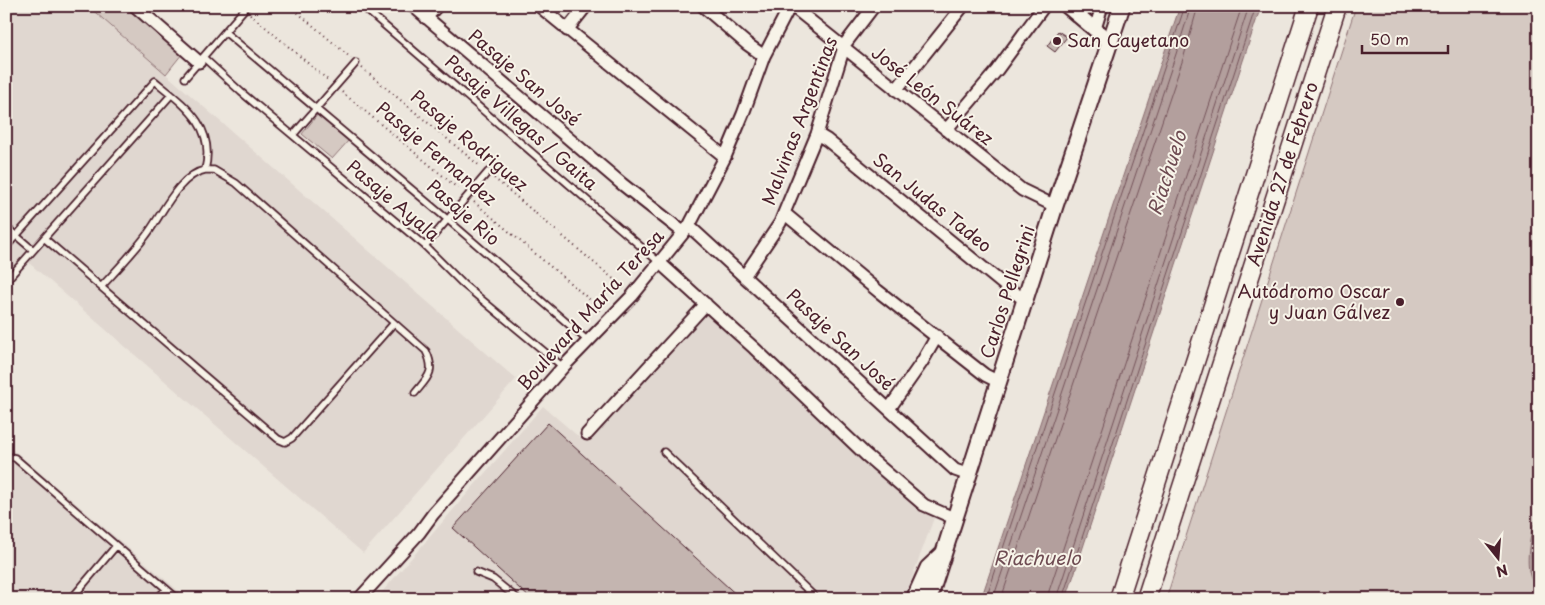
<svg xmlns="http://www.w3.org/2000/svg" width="1545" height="605" font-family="'Playpen Sans',sans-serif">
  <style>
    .built { fill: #e0d7d0 }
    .green { fill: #d5c9c2; stroke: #907476 }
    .water { fill: #b39f9d; stroke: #896c6f }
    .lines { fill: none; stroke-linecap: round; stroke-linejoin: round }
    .shore { stroke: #745259; stroke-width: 1 }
    .building { fill: #c4b5b0; stroke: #4a1f2b }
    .service-casing { stroke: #4a1f2b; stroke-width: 9 }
    .minor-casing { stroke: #4a1f2b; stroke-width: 15 }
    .tertiary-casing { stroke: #4a1f2b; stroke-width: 18 }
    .secondary-casing { stroke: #4a1f2b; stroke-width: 19 }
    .primary-casing { stroke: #4a1f2b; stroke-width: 21 }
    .path { stroke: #4a1f2b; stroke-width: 2; stroke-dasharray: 1 4; stroke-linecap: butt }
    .service { stroke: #f7f3e8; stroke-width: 5.5 }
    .minor { stroke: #f7f3e8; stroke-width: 11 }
    .tertiary { stroke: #f7f3e8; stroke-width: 14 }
    .secondary { stroke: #f7f3e8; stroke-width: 15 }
    .primary { stroke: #f7f3e8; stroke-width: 18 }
    .poi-dot { fill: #4a1f2b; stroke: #f7f3e8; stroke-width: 2 }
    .labels { text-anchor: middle; stroke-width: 4; stroke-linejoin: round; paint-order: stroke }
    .poi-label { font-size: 18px; fill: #4a1f2b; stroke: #f7f3e8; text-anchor: start }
    .street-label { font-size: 18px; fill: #4a1f2b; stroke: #f7f3e8 }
    .water-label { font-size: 19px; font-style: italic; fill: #6f4c53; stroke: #f7f3e8 }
  </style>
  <rect width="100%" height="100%" fill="#ece6dd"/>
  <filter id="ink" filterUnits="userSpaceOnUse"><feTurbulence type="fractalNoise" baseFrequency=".02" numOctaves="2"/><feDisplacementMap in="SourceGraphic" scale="10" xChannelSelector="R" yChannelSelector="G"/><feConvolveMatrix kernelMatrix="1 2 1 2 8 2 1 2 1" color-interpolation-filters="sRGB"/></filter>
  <g filter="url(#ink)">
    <path class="built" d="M6,6H88L516,379L363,553L29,263L6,288Z
      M702,305L934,518L904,599H376L543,406L580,438Z
      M6,444L188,599H6Z"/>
    <path class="green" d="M88,6H127L182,54L166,74Z
      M1356,6H1539V599H1166Z
      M318,114L349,140L332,159L302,134Z"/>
    <path class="water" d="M1180,6H1261L1066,599H981Z
      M1539,522V590C1522,576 1529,544 1533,525Z"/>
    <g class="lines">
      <path class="shore" d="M1539,527L1532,556L1539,583
        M986,599L1185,6
        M993,599L1176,54L1191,6
        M1001,599L1184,56L1198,6
        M1048,599L1049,591L1242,6
        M1056,599L1249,6
        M1062,599L1256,6"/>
    </g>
    <path class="building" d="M1058,31L1067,37L1055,52L1047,46Z
      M548,423L741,599H531L453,528Z"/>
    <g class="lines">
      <g class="service-casing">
        <path id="service" d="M362,6L660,263
          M226,33L447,219L588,341
          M204,58L241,92L425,246L463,284L563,367
          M185,78L247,6
          M293,135L356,63
          M6,227L33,250
          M44,238L278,439L285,442L292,438L394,323
          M425,246L488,172
          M6,247L155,81C184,105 216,126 205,170H214L236,183L426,351C436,372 428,377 415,393
          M6,281L171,95
          M101,287C116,271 131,255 145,237C161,217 178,175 205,170
          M664,452L817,599
          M6,456L15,458L178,599
          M476,572L493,579L518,599
          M71,599L116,546
          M157,599L166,589"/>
      </g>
      <g class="minor-casing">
        <path id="minor" d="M135,6L199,62
          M413,6L622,184L683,232
          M539,6L725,157
          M703,6L747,44L764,56
          M792,6L1022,190L1055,206
          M426,18L437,6
          M1095,29L1102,6
          M567,30L586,6
          M896,90L963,6
          M946,130L997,70L1044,6
          M817,134L827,140L1009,289L1025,300
          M784,213L878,291L985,375L999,382
          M689,226L955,470L969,475
          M660,263L754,348L866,455L924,505L956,519
          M745,275L780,223L784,213L817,134L845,44L874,6
          M889,409L922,362L937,336
          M587,434L706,304
          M359,599L419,533L433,514L563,367L632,296L689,226L725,157L743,114L764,56L790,6"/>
      </g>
      <g class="tertiary-casing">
        <path id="tertiary" d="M1067,6L1110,42"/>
      </g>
      <g class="secondary-casing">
        <path id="secondary" d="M914,599L928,568L943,554
          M929,599L1055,206L1122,6"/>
      </g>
      <g class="primary-casing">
        <path id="primary" d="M1119,599L1309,6
          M1146,599L1337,6"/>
      </g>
      <path class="path" d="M290,6L351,58
        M250,14L329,81
        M362,68L481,167
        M342,92L461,191
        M494,178L624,288
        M474,202L589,299L602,312"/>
      <use href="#service" class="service"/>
      <use href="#minor" class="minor"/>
      <use href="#tertiary" class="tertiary"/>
      <use href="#secondary" class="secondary"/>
      <use href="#primary" class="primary"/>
    </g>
  </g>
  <g class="poi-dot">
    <circle cx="1057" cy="41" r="5"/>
    <circle cx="1400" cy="302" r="5"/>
  </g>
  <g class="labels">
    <g class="poi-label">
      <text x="1067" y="47">San Cayetano</text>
      <text x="1390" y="298" text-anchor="end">Autódromo Oscar<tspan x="1390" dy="21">y Juan Gálvez</tspan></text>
    </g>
    <g class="street-label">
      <text transform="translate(524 78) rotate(40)" y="6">Pasaje San José</text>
      <text transform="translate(932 96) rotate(38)" y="6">José León Suárez</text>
      <text transform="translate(800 121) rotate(-69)" y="6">Malvinas Argentinas</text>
      <text transform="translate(521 123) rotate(41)" y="6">Pasaje Villegas / Gaita</text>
      <text transform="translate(469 141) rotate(40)" y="6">Pasaje Rodriguez</text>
      <text transform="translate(436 154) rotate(40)" y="6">Pasaje Fernandez</text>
      <text transform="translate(1283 174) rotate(-72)" y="6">Avenida 27 de Febrero</text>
      <text transform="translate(393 201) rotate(40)" y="6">Pasaje Ayala</text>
      <text transform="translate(932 203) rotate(39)" y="6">San Judas Tadeo</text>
      <text transform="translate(463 213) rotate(41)" y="6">Pasaje Rio</text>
      <text transform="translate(1008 292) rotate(-72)" y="6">Carlos Pellegrini</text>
      <text transform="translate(591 310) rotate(-48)" y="6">Boulevard María Teresa</text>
      <text transform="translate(840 340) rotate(43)" y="6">Pasaje San José</text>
    </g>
    <g class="water-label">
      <text transform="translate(1167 173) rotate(-72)" y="7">Riachuelo</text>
      <text x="1037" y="565">Riachuelo</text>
    </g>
  </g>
  <rect width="1545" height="605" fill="none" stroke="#f7f3e8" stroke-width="25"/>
  <rect x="12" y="12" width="1520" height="580" fill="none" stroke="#4a1f2b" stroke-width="2" filter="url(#ink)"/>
  <g transform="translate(1498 558) rotate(163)" stroke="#f7f3e8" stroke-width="4" paint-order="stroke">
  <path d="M0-4L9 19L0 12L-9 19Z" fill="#4a1f2b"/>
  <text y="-8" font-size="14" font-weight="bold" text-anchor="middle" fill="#4a1f2b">N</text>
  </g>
  <path d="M1362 45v8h86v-8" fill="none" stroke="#4a1f2b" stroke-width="2.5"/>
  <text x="1370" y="45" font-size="15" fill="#4a1f2b" stroke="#f7f3e8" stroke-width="4" paint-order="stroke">50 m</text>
</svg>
